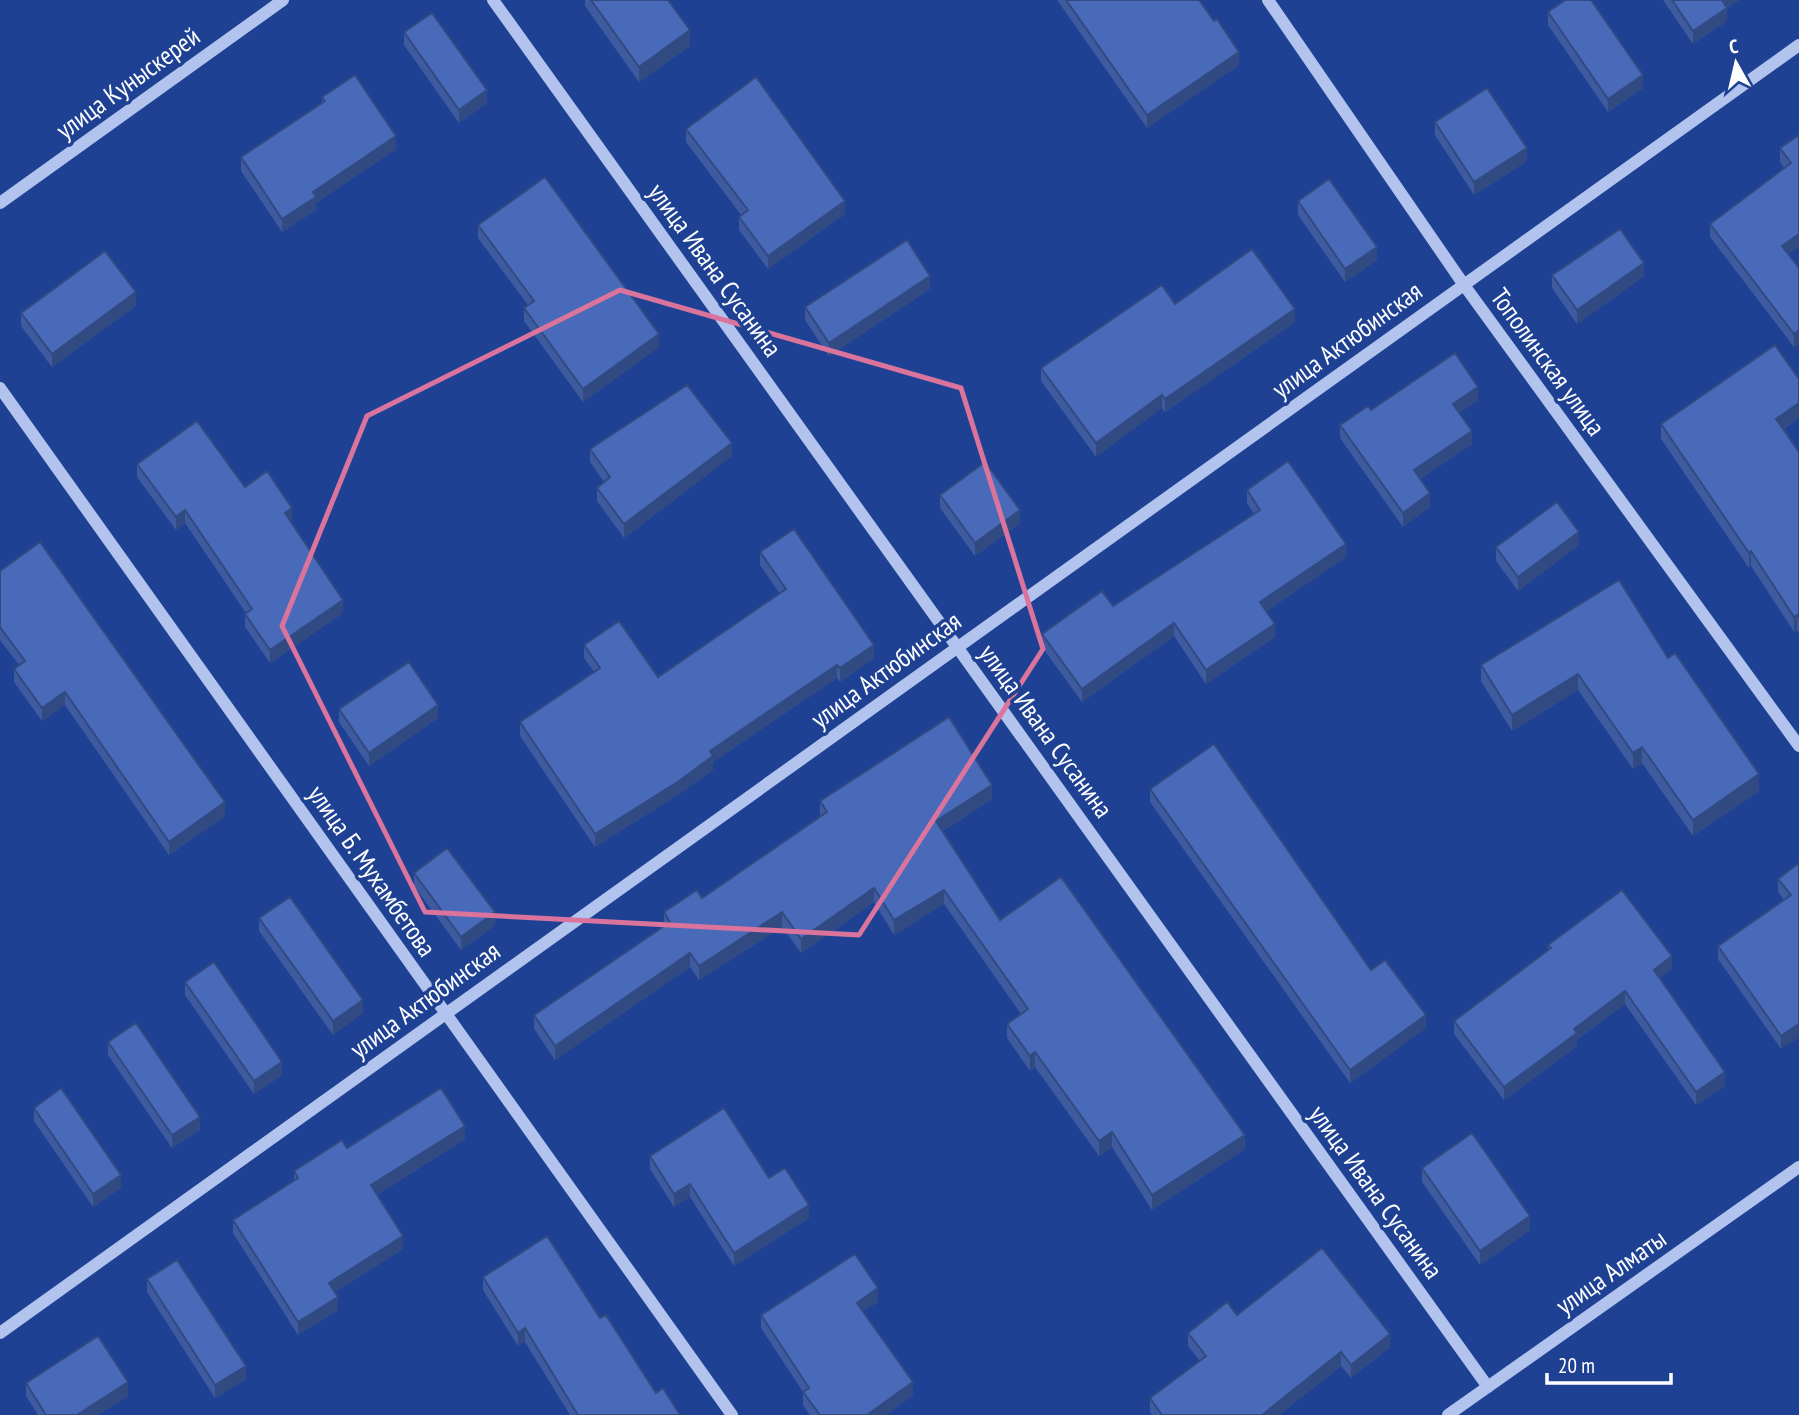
<svg xmlns="http://www.w3.org/2000/svg" width="1799" height="1415" font-family="'PT Sans Narrow',sans-serif">
  <style>
    .lines { fill: none; stroke-linecap: round; stroke-linejoin: round }
    .minor { stroke: #b2c4ee; stroke-width: 12 }
    .wall { fill: #3e5b9f }
    .shaded-wall { fill: #324a82 }
    .building { fill: #486ab9; stroke: #324a82; stroke-width: 2 }
    .marked { fill: none; stroke: #da749d; stroke-width: 5; stroke-linejoin: round }
    .labels { text-anchor: middle; stroke-width: 7; stroke-linejoin: round; paint-order: stroke }
    .street-label { font-size: 26px; fill: #fff; stroke: #1f4193 }
  </style>
  <rect width="100%" height="100%" fill="#1f4193"/>
  <g class="lines">
    <path class="minor" d="M493,0L1488,1387
      M1268,0L1464,285L1799,746
      M0,203L283,0
      M0,388L732,1415
      M0,1333L1799,45
      M1448,1415L1799,1167"/>
  </g>
  <path class="wall" d="M585,0H668L690,46L639,82L585,6Z
    M1057,0H1199L1239,65L1147,128Z
    M1663,0H1739L1727,8V21L1693,44Z
    M1548,12L1643,88L1608,112L1548,25Z
    M404,32L487,103L459,123L404,45Z
    M322,97L396,149L316,203V210L282,232L241,171V157L322,103Z
    M1435,122L1527,161L1474,195L1435,135Z
    M686,129L845,214L768,269L739,230V217L741,215L686,142Z
    M1799,135V247L1788,254L1799,268V344L1794,347L1710,237V224L1784,168L1780,162V148Z
    M1298,201L1377,260L1345,282L1298,215Z
    M478,225L659,347L583,402L524,321V308L528,305L478,238Z
    M1552,275L1644,276L1577,324L1552,288Z
    M930,289L829,356L805,320V307Z
    M1175,304L1295,322L1165,412L1162,408L1096,457L1041,381V368Z
    M136,306L52,367L21,326V313Z
    M1799,379V418L1784,429L1799,452V633L1797,630L1794,632L1751,566L1749,568L1661,439V424Z
    M1478,400L1459,413L1472,444L1420,479L1430,507L1403,527L1340,438V425L1371,410Z
    M590,449L732,456L624,538L597,501V488L604,482L590,462Z
    M137,464L245,487L292,521L291,522L343,613L270,663L245,627V614L246,613L185,523L176,530L137,477Z
    M1247,490L1346,557L1266,611L1275,637L1206,684L1174,636L1082,702L1042,647V634L1113,606L1254,514L1247,503Z
    M940,495L1020,523L975,556L940,508Z
    M1579,545L1518,591L1496,561V547Z
    M760,552L874,658L840,682L837,678L713,762V770L679,794L595,847L520,736V722L594,672L584,658V645L658,677L780,594L760,565Z
    M0,571L225,816L169,855L65,705L42,721L14,682V669L19,665L0,640Z
    M1668,658L1759,791L1693,836L1642,763L1633,769L1578,690L1512,731L1481,681V665Z
    M339,709L438,718L369,766L339,722Z
    M1150,789L1371,970L1426,1028L1350,1083L1150,802Z
    M992,799L943,831L1000,920L1245,1149L1152,1210L1112,1147L1099,1156L1035,1067L1030,1071L1007,1038V1024L1021,1014L944,904L894,935L874,902L801,953L782,927L699,980L690,967L555,1060L534,1029V1015L664,927V912L702,898L820,816V801Z
    M1799,863L1781,1049L1718,959V946L1784,900L1778,892V879Z
    M414,873L495,925L461,950L414,886Z
    M259,918L363,1013L333,1035L259,931Z
    M1548,945L1672,969L1660,978L1725,1086L1696,1105L1625,1004L1577,1040V1046L1504,1100L1454,1034V1021L1548,950Z
    M185,982L282,1075L254,1094L185,995Z
    M108,1042L200,1130L172,1148L108,1055Z
    M34,1108L121,1188L93,1207L34,1121Z
    M465,1139L377,1195L403,1249L335,1292L338,1310L298,1335L233,1233V1220L294,1181V1171L347,1148Z
    M650,1156L769,1178L809,1218L734,1266L690,1197L674,1207L650,1169Z
    M1422,1168L1530,1230L1480,1265L1422,1182Z
    M483,1277L600,1318L656,1393L680,1415H570L525,1342L518,1346L483,1290Z
    M147,1279L246,1379L215,1398L147,1292Z
    M878,1302L863,1311L913,1395L886,1415H810L803,1405V1392L761,1328V1315Z
    M1237,1315L1390,1347L1351,1378L1341,1366L1279,1415H1152L1150,1412V1398L1200,1361L1188,1346V1333Z
    M26,1383L128,1396L98,1415H38L26,1396Z"/>
  <path class="shaded-wall" d="M1722,0H1739L1727,8V21L1693,44V31Z
    M690,30V46L639,82V67Z
    M1239,52V65L1147,128V115Z
    M1643,75V88L1608,112V99Z
    M487,90V103L459,123V110Z
    M396,136V149L316,203V210L282,232V219L313,192Z
    M1527,148V161L1474,195V182Z
    M845,201V214L768,269V256Z
    M1799,234V247L1782,259V246Z
    M1377,247V260L1345,282V269Z
    M1644,263V276L1577,324V310Z
    M930,276V289L829,356V343Z
    M136,292V306L52,367V354Z
    M1295,309V322L1165,412V399Z
    M1799,330V344L1794,347V334Z
    M659,334V347L583,402V389Z
    M1478,387V400L1453,418V404Z
    M1162,395V408L1096,457V443Z
    M1799,403V418L1776,434V419Z
    M1472,431V444L1414,483V470Z
    M732,443V456L624,538V524Z
    M1430,493V507L1403,527V513Z
    M292,508V521L285,526V513Z
    M185,510V523L176,530V517Z
    M1020,510V523L975,556V543Z
    M1579,532V545L1518,591V577Z
    M1346,544V557L1260,616V602Z
    M1751,551V566L1749,568V553Z
    M343,600V613L270,663V650Z
    M1797,615V630L1794,632V617Z
    M1174,623V636L1082,702V689Z
    M1275,624V637L1206,684V670Z
    M874,645V658L840,682V668Z
    M837,665V678L713,762V770L679,794L595,847V834L710,751Z
    M1578,674V690L1512,731V715Z
    M65,692V705L42,721V708Z
    M438,705V718L369,766V753Z
    M1642,747V763L1633,769V753Z
    M1759,774V791L1693,836V820Z
    M992,785V799L936,835V821Z
    M225,802V816L169,855V842Z
    M874,888V902L801,953V939Z
    M944,890V904L894,935V920Z
    M495,912V925L461,950V937Z
    M782,912V927L699,980V966Z
    M690,953V967L555,1060V1046Z
    M1672,956V969L1654,983V970Z
    M1625,991V1004L1577,1040V1046L1504,1100V1087L1574,1029Z
    M363,1000V1013L333,1035V1021Z
    M1426,1015V1028L1350,1083V1070Z
    M1799,1024V1038L1781,1049V1036Z
    M1035,1052V1067L1030,1071V1056Z
    M282,1062V1075L254,1094V1081Z
    M1725,1072V1086L1696,1105V1092Z
    M200,1117V1130L172,1148V1135Z
    M465,1126V1139L371,1199V1185Z
    M1112,1132V1147L1099,1156V1141Z
    M1245,1135V1149L1152,1210V1195Z
    M121,1175V1188L93,1207V1194Z
    M690,1184V1197L674,1207V1194Z
    M809,1205V1218L734,1266V1253Z
    M1530,1216V1230L1480,1265V1251Z
    M403,1236V1249L329,1296V1283Z
    M878,1288V1302L857,1316V1303Z
    M338,1297V1310L298,1335V1322Z
    M525,1328V1342L518,1346V1333Z
    M1390,1334V1347L1351,1378V1365Z
    M1341,1352V1366L1279,1415H1262Z
    M246,1366V1379L215,1398V1385Z
    M128,1382V1396L98,1415H77Z
    M913,1382V1395L886,1415H867Z"/>
  <path class="building" d="M591,0H668L690,30L639,67Z
    M1066,0H1199L1214,21L1217,19L1239,52L1147,115Z
    M1565,0H1591L1643,75L1608,99L1548,12Z
    M1672,0H1722L1727,8L1693,31Z
    M432,13L487,90L459,110L404,32Z
    M355,75L396,136L313,192L316,197L282,219L241,157L325,101L322,97Z
    M756,77L845,201L768,256L739,217L748,210L686,129Z
    M1487,88L1527,148L1474,182L1435,122Z
    M1799,135V234L1782,246L1799,268V330L1794,334L1710,224L1791,163L1780,148Z
    M545,177L659,334L583,389L524,308L534,301L478,225Z
    M1329,179L1377,247L1345,269L1298,201Z
    M1620,229L1644,263L1577,310L1552,275Z
    M907,240L930,276L829,343L805,307Z
    M1252,249L1295,309L1165,399L1162,395L1096,443L1041,368L1162,285L1175,304Z
    M105,251L136,292L52,354L21,313Z
    M1775,345L1799,379V403L1776,419L1799,452V617L1797,615L1794,617L1751,551L1749,553L1661,424Z
    M1455,353L1478,387L1453,404L1472,431L1414,470L1430,493L1403,513L1340,425L1368,406L1371,410Z
    M687,385L732,443L624,524L597,488L610,477L590,449Z
    M197,421L245,487L267,471L292,508L285,513L343,600L270,650L245,614L252,609L185,510L176,517L137,464Z
    M1288,461L1346,544L1260,602L1275,624L1206,670L1174,623L1082,689L1042,634L1102,591L1113,606L1260,510L1247,490Z
    M985,462L1020,510L975,543L940,495Z
    M1557,502L1579,532L1518,577L1496,547Z
    M794,529L874,645L840,668L837,665L710,751L713,756L679,781L595,834L520,722L600,668L584,645L619,621L658,677L786,589L760,552Z
    M40,542L225,802L169,842L65,692L42,708L14,669L25,661L0,627V571Z
    M1619,580L1668,658L1675,653L1759,774L1693,820L1642,747L1633,753L1578,674L1512,715L1481,665Z
    M409,662L438,705L369,753L339,709Z
    M949,717L992,785L936,821L1000,920L1061,877L1245,1135L1152,1195L1112,1132L1099,1141L1035,1052L1030,1056L1007,1024L1028,1009L944,890L894,920L874,888L801,939L782,912L699,966L690,953L555,1046L534,1015L670,922L664,912L697,890L702,898L827,812L820,801Z
    M1214,744L1371,970L1385,960L1426,1015L1350,1070L1150,789Z
    M447,848L495,912L461,937L414,873Z
    M1799,863V1024L1781,1036L1718,946L1791,895L1778,879Z
    M1622,890L1672,956L1654,970L1725,1072L1696,1092L1625,991L1574,1029L1577,1033L1504,1087L1454,1021L1551,948L1548,945Z
    M290,897L363,1000L333,1021L259,918Z
    M214,962L282,1062L254,1081L185,982Z
    M136,1023L200,1117L172,1135L108,1042Z
    M61,1088L121,1175L93,1194L34,1108Z
    M441,1088L465,1126L371,1185L403,1236L329,1283L338,1297L298,1322L233,1220L298,1178L294,1171L342,1140L347,1148Z
    M724,1108L769,1178L785,1168L809,1205L734,1253L690,1184L674,1194L650,1156Z
    M1472,1133L1530,1216L1480,1251L1422,1168Z
    M547,1236L600,1318L606,1315L656,1393L663,1388L680,1415H578L525,1328L518,1333L483,1277Z
    M1322,1248L1390,1334L1351,1365L1341,1352L1262,1415H1162L1150,1398L1206,1356L1188,1333L1227,1302L1237,1315Z
    M855,1254L878,1288L857,1303L913,1382L867,1415H820L803,1392L809,1388L761,1315Z
    M177,1260L246,1366L215,1385L147,1279Z
    M98,1336L128,1382L77,1415H46L26,1383Z"/>
  <path class="marked" d="M620,290L961,388L1043,649L859,935L425,912L282,626L367,416Z"/>
  <g class="labels">
    <g class="street-label">
      <text transform="translate(128 83) rotate(-36)" y="9">улица Куныскерей</text>
      <text transform="translate(715 270) rotate(54)" y="9">улица Ивана Сусанина</text>
      <text transform="translate(1347 340) rotate(-36)" y="9">улица Актюбинская</text>
      <text transform="translate(1548 362) rotate(54)" y="9">Тополинская улица</text>
      <text transform="translate(886 670) rotate(-36)" y="9">улица Актюбинская</text>
      <text transform="translate(1046 731) rotate(54)" y="9">улица Ивана Сусанина</text>
      <text transform="translate(372 871) rotate(55)" y="9">улица Б. Мухамбетова</text>
      <text transform="translate(425 1000) rotate(-36)" y="9">улица Актюбинская</text>
      <text transform="translate(1376 1192) rotate(54)" y="9">улица Ивана Сусанина</text>
      <text transform="translate(1611 1272) rotate(-35)" y="9">улица Алматы</text>
    </g>
  </g>
  <g transform="translate(1736 63) rotate(352)" stroke="#1f4193" stroke-width="5" paint-order="stroke">
  <path d="M0-5L12 26L0 18L-12 26Z" fill="#ffffff"/>
  <text y="-10" font-size="19" font-weight="bold" text-anchor="middle" fill="#ffffff">С</text>
  </g>
  <path d="M1547 1373v10h124v-10" fill="none" stroke="#ffffff" stroke-width="3.5"/>
  <text x="1558" y="1373" font-size="21" fill="#ffffff" stroke="#1f4193" stroke-width="5" paint-order="stroke">20 m</text>
</svg>
